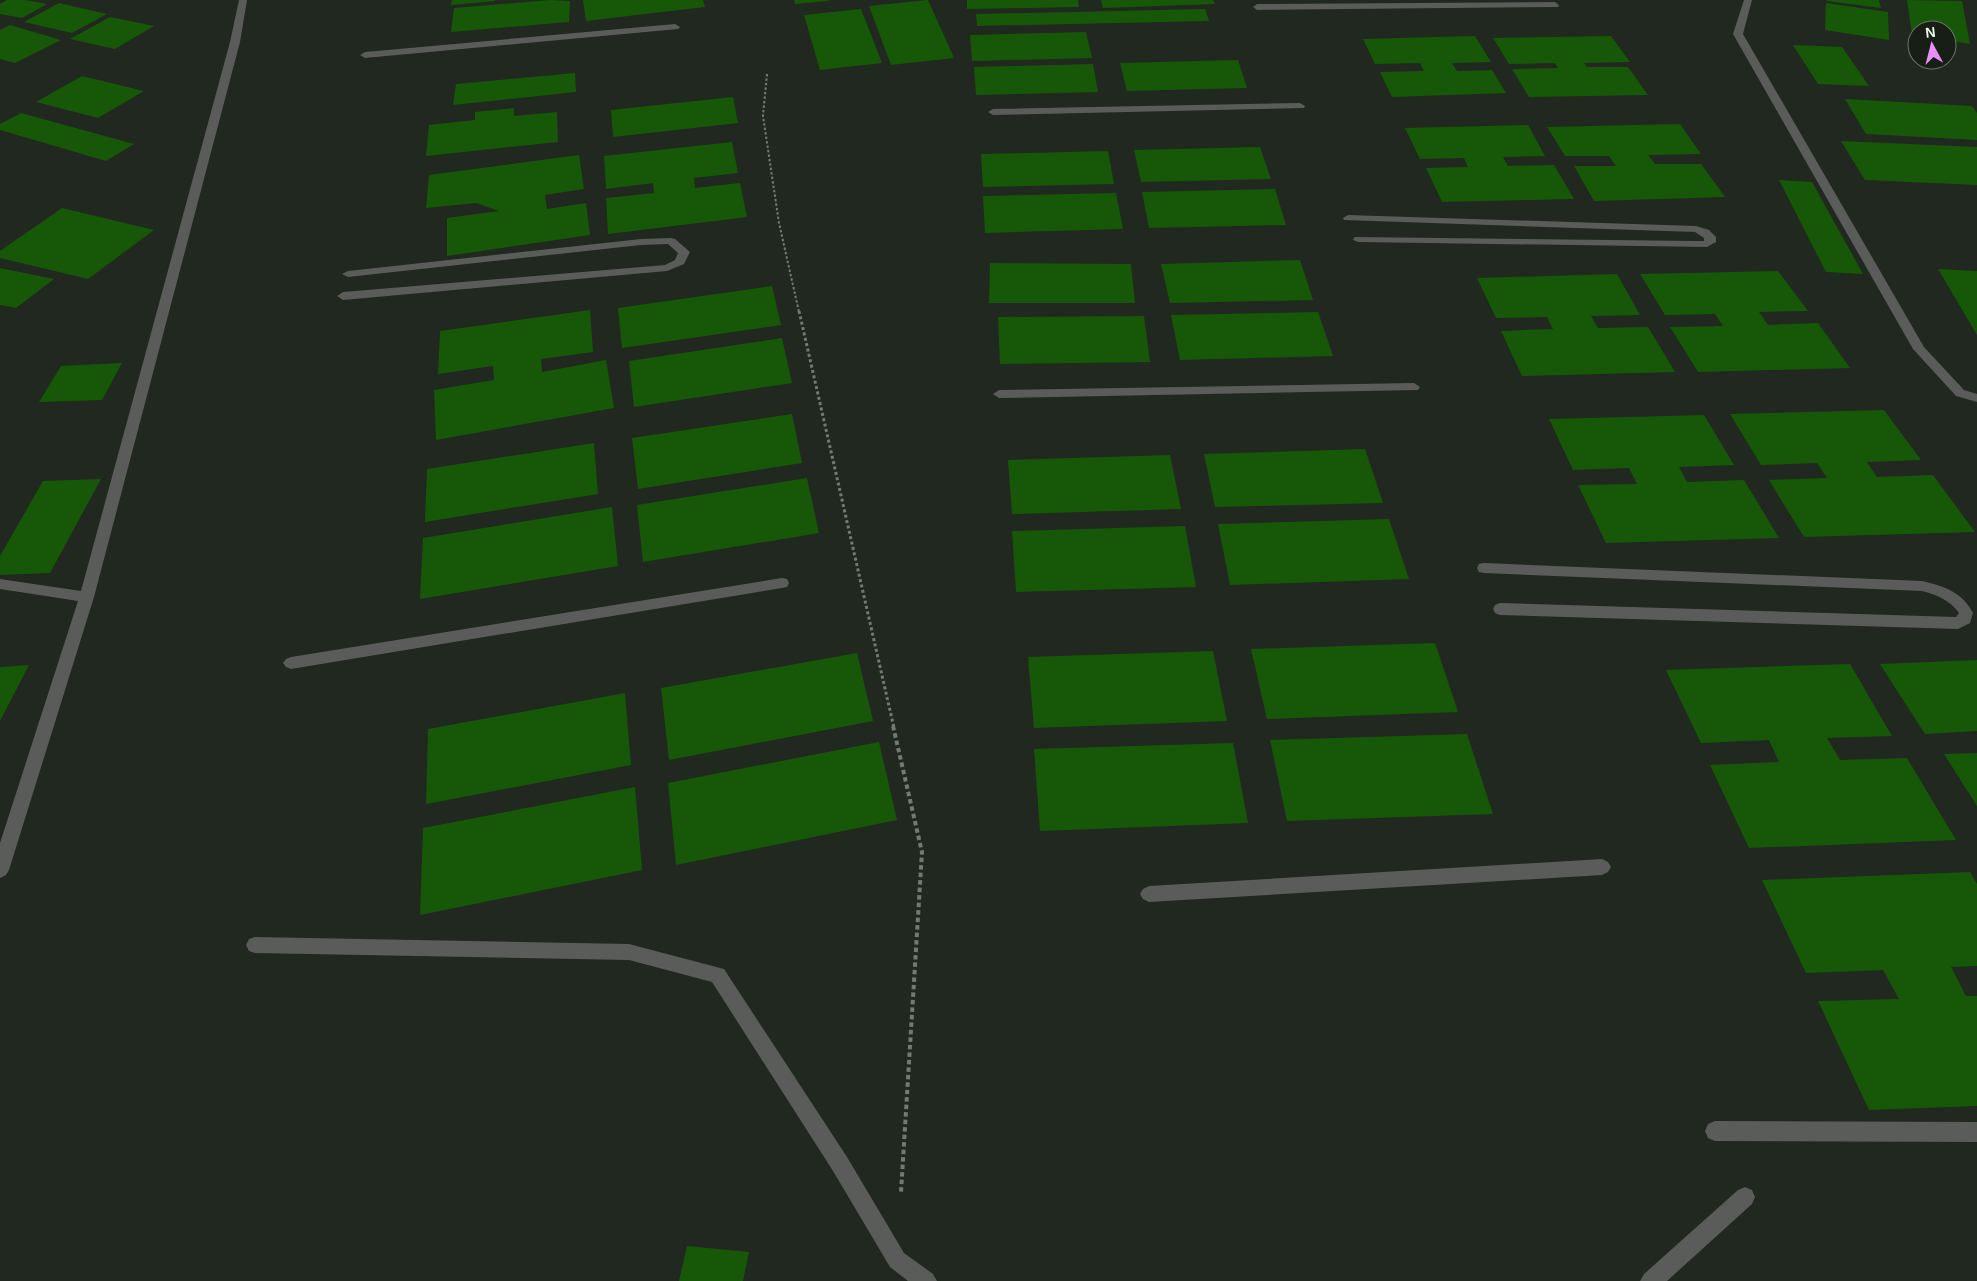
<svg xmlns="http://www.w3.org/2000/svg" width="1977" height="1281" font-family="Arial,sans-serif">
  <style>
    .building { fill: #165808 }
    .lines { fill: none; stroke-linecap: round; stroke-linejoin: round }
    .path-far2 { stroke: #747a72; stroke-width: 2; stroke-dasharray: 2.5 2; stroke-linecap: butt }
    .path-far1 { stroke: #747a72; stroke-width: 3; stroke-dasharray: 3 2.5; stroke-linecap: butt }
    .path { stroke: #747a72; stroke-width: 4; stroke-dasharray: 4.5 3; stroke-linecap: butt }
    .minor { fill: #595c58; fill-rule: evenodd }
  </style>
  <rect width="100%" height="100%" fill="#21281f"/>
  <path class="building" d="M7,0H25L47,4L22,18L0,14V4Z
    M452,0H495V1L451,5Z
    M550,0L570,1L569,22L451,32L454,8Z
    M583,0H703L705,7L586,21Z
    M794,0H828V1L795,4Z
    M928,0L954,58L891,65L869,6Z
    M967,0H1078L1079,7L967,9Z
    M1101,0H1213L1215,4L1103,8Z
    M1827,0H1879L1881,8L1827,1Z
    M1907,0L1962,1L1970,44L1947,40V30H1917V36L1912,35Z
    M59,3L107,14L72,33L24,22Z
    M1826,3L1888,12L1889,40L1825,30Z
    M861,9L882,63L820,70L804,15Z
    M1205,9L1209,21L977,26L976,14Z
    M110,17L154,26L115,49L70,39Z
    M10,25L61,40L15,63L0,59V30Z
    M1086,32L1092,58L972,61L970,35Z
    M1475,36L1491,62L1452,63L1457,71L1492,70L1506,93L1392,97L1380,72L1424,71L1420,63L1375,64L1363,39Z
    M1611,36L1630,62L1584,63L1587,67H1628L1648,95L1529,97L1512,69L1558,68L1555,63L1509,64L1493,38Z
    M1793,45L1842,47L1869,86L1818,84Z
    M1238,60L1247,88L1127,91L1120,63Z
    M1093,64L1098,92L976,95L974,67Z
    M575,73L576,92L453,105L456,84Z
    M82,76L144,91L98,118L36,102Z
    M733,97L738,123L613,137L611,110Z
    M1845,99L1972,106L1977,113V140L1866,134Z
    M514,108V116L557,112L558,142L426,156L429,125L475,120V112Z
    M21,113L134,144L106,161L0,130V124Z
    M1680,124L1701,154L1648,155L1655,164H1701L1725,197L1594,201L1574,166H1616L1609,156H1565L1547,127Z
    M1528,125L1545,156L1503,157L1508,166L1554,165L1574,199L1442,202L1426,168L1468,167L1464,158L1420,159L1405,128Z
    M1841,141L1977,147V185L1865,180Z
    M732,142L738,173L694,178L695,188L740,183L747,217L608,234L606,198L654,193L653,183L606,189L604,156Z
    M1260,147L1271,179L1141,182L1134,150Z
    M1108,151L1114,184L983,187L981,154Z
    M579,155L584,189L545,195L547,209L586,203L590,235L447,256V218L499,211L476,203L426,208L429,175Z
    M1779,180L1812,182L1863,274L1826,272Z
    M1275,189L1286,225L1149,228L1142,192Z
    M1116,193L1123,229L985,233L983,196Z
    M62,208L154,230L88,279L0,258V251Z
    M1300,260L1313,300L1170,303L1161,264Z
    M990,263L1131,264L1135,303H989Z
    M0,268L54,279L16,308L0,305Z
    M1938,269L1977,271V335Z
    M1778,271L1808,311L1759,312L1768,325L1818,323L1850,368L1698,372L1670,327L1723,326L1715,314L1665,315L1640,274Z
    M1617,274L1640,315L1591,316L1598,328L1648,327L1675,372L1522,376L1501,331L1553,329L1547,317L1496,318L1477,278Z
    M772,286L781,325L622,348L618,308Z
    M590,310L593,352L541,359L542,372L606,360L614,408L436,440L434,390L494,380L493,366L438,374L440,331Z
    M1318,312L1333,356L1180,360L1171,315Z
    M1144,316L1150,362L1000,364L998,317Z
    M782,338L792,383L634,407L629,361Z
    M122,363L102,400L39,402L61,366Z
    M1884,410L1921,460L1867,462L1877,477L1933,475L1975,532L1804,537L1769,480L1827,478L1817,463L1761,465L1730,414Z
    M792,414L802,463L638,489L632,438Z
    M1704,415L1734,465L1679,467L1687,482L1744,480L1779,538L1606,543L1578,485L1637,484L1629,468L1573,470L1549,419Z
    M594,443L598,494L425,522L427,469Z
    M1365,449L1383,503L1215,507L1204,454Z
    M1170,455L1181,509L1012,514L1008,460Z
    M807,478L819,533L643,562L637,505Z
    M101,479L50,573L0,575V556L43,481Z
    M612,507L618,566L420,599L423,538Z
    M1389,519L1409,579L1230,585L1218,524Z
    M1185,526L1196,587L1016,592L1012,531Z
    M1435,643L1458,712L1267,719L1251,649Z
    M1213,651L1227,721L1034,728L1028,657Z
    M857,653L873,721L669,760L661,688Z
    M1977,660V731L1925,734L1880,664Z
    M1850,664L1892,736L1827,738L1840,760L1907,758L1956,840L1749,848L1710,765L1779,762L1769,740L1701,743L1666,670Z
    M29,665L0,721V667Z
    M625,693L631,765L426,804L428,729Z
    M1467,734L1493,814L1287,821L1270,740Z
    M879,742L897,820L676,865L668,783Z
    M1233,743L1248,823L1040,831L1034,749Z
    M1977,753V806L1944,754Z
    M635,787L642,870L420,915L423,828Z
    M1970,872L1977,884V966L1951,967L1966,996H1977V1106L1869,1110L1818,1001L1899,999L1883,970L1806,973L1762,880Z
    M687,1246L749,1252L743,1281H679Z"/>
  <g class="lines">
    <path class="path-far2" d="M767,74L763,116L779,223L799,312"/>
    <path class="path-far1" d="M799,311L894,728"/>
    <path class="path" d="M893,726L922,852L901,1192"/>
    <path class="minor" d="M239,0H247L240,42L94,597L9,870L6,875L0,878V843L78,601L0,589V579L81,591L230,42Z
      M1744,0H1752L1743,34L1924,347L1964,390L1977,394V402L1956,396L1913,349L1733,34Z
      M1555,2L1559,5L1558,7L1257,10L1253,7L1257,4Z
      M675,24L680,27L678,29L365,58L360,55L365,52Z
      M1300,103L1305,106L1304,108L993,115L988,112L993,109Z
      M1348,215L1696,226L1709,230L1716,237V242L1707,247L1359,242L1355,241L1353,239L1355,237L1696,241H1704V238L1695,232L1344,220L1343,218Z
      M671,238L675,239L690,252L684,264L667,271L343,300L337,296L343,292L665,265L675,260L678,253L668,244L641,245L348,277L342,274L348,271L641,239Z
      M1414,383L1420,387L1418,390L999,398L993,394L999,390Z
      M1484,563L1922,581C1944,586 1962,592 1973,613L1970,623L1958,629L1500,615L1495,613L1493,609L1495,605L1500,603L1956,617L1959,613C1950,600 1937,595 1922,591L1484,573L1479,572L1477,568L1479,564Z
      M782,578L787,579L789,583L787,587L782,588L291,669L286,667L283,663L286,659L291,657Z
      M1602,859L1608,862L1611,867L1608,872L1602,875L1149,902L1143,899L1140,894L1143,889L1149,886Z
      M255,937L629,944L724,969L847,1157L904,1253L933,1274L937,1281H908L890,1267L833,1171L712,982L629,960L255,953L249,951L246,945L249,939Z
      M1715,1121L1977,1122V1142L1715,1141L1708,1138L1705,1131L1708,1124Z
      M1745,1187L1752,1190L1755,1197L1752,1204L1667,1281H1640L1644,1274L1738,1190Z"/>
  </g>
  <g transform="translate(1932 45) rotate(353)"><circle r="24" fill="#171e16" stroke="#6e746d"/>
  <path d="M0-4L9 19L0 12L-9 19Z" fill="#ea8dfd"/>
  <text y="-8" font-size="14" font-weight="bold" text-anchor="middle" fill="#f0f5ef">N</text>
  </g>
</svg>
